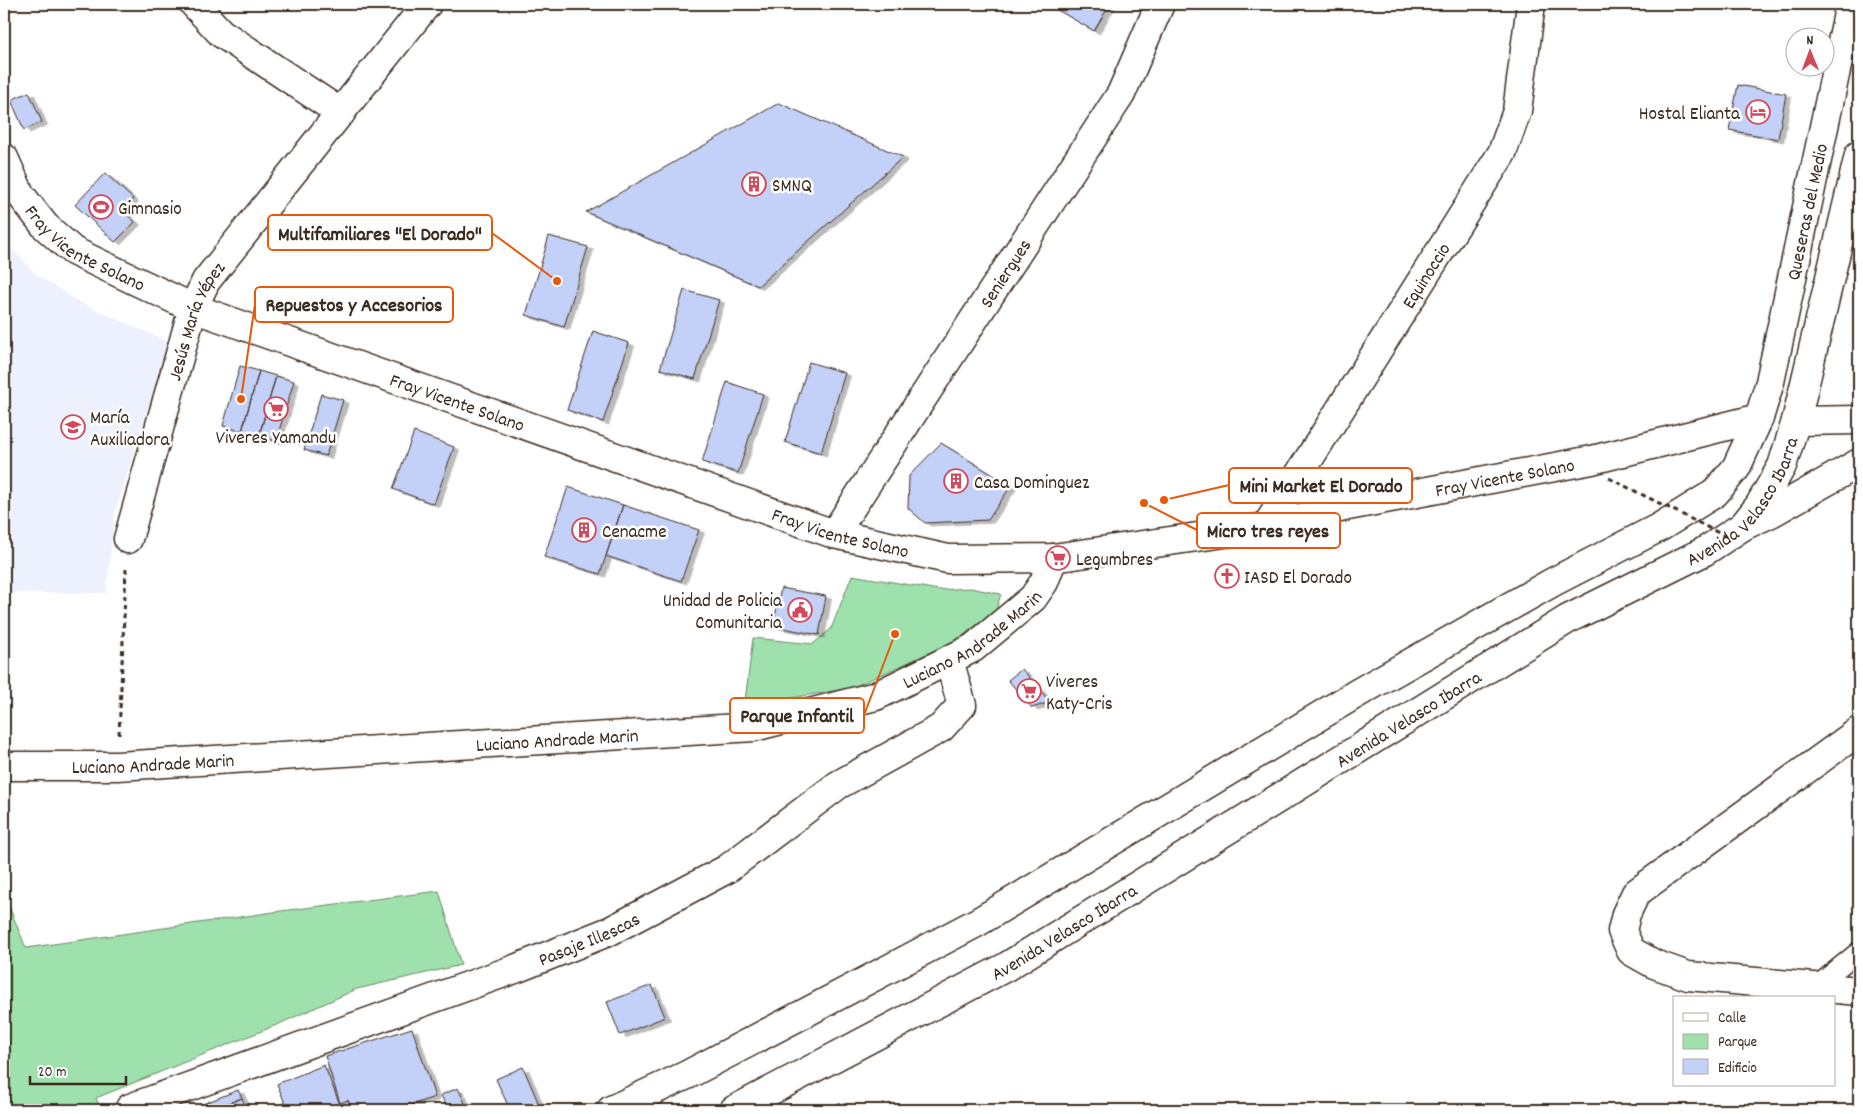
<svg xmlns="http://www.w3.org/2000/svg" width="1863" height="1114" font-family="Dekko,sans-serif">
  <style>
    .built { fill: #edf1fd }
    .green { fill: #9ee1ac; stroke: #6c8665 }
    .building { fill: #c3d1f8; stroke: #3b2a1e; filter: url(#shadow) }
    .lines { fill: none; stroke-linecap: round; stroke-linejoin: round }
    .lane-casing { stroke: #3b2a1e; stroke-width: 21 }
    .street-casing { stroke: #3b2a1e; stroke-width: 31 }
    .primary-casing { stroke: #3b2a1e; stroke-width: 31 }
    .path { stroke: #3b2a1e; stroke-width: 3; stroke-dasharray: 5 4; stroke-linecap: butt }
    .lane { stroke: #fff; stroke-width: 18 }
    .street { stroke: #fff; stroke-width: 28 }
    .primary { stroke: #fff; stroke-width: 28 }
    .path-bridge { stroke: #3b2a1e; stroke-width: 3; stroke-dasharray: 5 4; stroke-linecap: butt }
    .labels { text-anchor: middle; stroke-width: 5; stroke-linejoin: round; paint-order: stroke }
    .poi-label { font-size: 19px; fill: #3b2a1e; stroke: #fff; text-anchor: start }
    .street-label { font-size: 19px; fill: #3b2a1e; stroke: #fff }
    .leader { fill: none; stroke: #e8590c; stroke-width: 2 }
    .callout-dot { fill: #e8590c; stroke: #fff; stroke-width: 2 }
    .callout { fill: #fff; stroke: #e8590c; stroke-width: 2 }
    .callout-label { font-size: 20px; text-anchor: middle; font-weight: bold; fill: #3b2a1e }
  </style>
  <defs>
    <filter id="shadow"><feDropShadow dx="5.5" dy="3" stdDeviation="0" flood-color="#0004"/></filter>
  </defs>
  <rect width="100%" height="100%" fill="#fff"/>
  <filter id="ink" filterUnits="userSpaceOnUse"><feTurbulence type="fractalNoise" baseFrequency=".02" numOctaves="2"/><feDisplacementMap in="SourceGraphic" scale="10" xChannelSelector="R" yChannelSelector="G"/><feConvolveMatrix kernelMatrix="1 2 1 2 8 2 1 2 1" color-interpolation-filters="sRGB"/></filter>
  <g filter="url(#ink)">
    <path class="built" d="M4,233L12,249L38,276L81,303L169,342L115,512L106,593H4Z"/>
    <path class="green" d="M852,575L939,590L970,588L1001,594L996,610L956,641L851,688L785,699L745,701L753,638L813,644L831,629Z
      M439,891L461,965L357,989L279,1024L96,1098L101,1110H4V894L26,948L281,911Z"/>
    <path class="building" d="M1047,4H1110L1094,31Z
      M1738,85L1786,94L1778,139L1729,130Z
      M29,92L42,122L24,130L11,100Z
      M779,103L903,157L758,286L586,212Z
      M105,173L133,199L122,210L135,222L115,242L75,205Z
      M549,236L588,247L564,327L526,315Z
      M684,290L719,300L695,379L660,369Z
      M593,331L629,343L603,422L567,410Z
      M809,362L845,373L821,453L785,442Z
      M240,366L259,371L242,431L223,426Z
      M259,371L276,376L259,436L242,431Z
      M276,376L294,381L276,441L259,436Z
      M727,382L763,394L738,473L702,462Z
      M321,394L343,400L326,456L304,450Z
      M414,432L454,447L434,504L393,489Z
      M941,443L1011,486L988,520L925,523L908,508L909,476Z
      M568,487L623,505L600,574L544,557Z
      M623,505L699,530L681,581L606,556Z
      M781,588L826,596L819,635L773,626Z
      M1022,669L1050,702L1032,708L1008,680Z
      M652,985L665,1017L620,1035L607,1002Z
      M412,1028L435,1097L395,1110H352L348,1100L340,1103L325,1056Z
      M324,1065L341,1107L334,1110H288L277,1084Z
      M523,1067L538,1102L519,1110H510L496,1079Z
      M458,1088L468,1110H448L441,1095Z
      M238,1090L242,1098L211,1110H194L193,1108Z
      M242,1098L247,1110H211Z"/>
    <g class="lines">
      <g class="lane-casing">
        <path id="lane" d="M1815,987L1859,951"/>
      </g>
      <g class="street-casing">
        <g id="street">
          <path d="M194,4L221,33L341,113"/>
          <path id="s1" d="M4,158L20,194L45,226L73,251L193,308L834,534L948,559L1053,558L1266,527L1348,506L1592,460L1759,418"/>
          <path d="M1796,421L1859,420"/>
          <path d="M1743,526L1771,513L1859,463"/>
          <path id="s2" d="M1266,527L1502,153L1517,111L1531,4"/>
          <path id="s3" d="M834,534L1121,94L1160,4"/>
          <path id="s4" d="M128,539L193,308L206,281L427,4"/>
          <path d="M1859,731L1636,893L1626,914L1622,931L1631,951L1654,964L1688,976L1859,991"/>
          <path id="s5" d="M4,766H117L754,727L876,696L973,648L1033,598L1044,582L1053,558"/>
          <path id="s6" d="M130,1108L515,969L610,931L727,869L838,785L941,728L962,705L949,660"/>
        </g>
      </g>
      <g class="primary-casing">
        <g id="primary">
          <path id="s7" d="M611,1110L687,1075L978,922L1356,694L1553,582L1660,527L1715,493L1736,468L1759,418L1770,382L1850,4"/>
          <path id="s8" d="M734,1110L1006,967L1568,619L1705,551L1743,526L1759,506L1782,466L1796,421L1859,155"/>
        </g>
      </g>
      <path class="path" d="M119,735L126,569"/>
      <use href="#lane" class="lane"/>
      <use href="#street" class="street"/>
      <use href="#primary" class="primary"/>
      <path class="path-bridge" d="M1609,478L1729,538"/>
    </g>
  </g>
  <defs>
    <g id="hotel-ring" transform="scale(1.25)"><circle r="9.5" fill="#fff" stroke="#d1495b" stroke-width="1.5"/><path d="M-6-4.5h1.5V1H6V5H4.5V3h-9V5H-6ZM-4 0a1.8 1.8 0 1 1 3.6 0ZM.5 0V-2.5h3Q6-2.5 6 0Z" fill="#d1495b"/></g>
    <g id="building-ring" transform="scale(1.25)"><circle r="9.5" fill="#fff" stroke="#d1495b" stroke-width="1.5"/><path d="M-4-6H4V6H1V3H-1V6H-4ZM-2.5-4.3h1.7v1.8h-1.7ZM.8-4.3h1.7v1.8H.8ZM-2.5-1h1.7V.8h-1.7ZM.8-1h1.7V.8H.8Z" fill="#d1495b"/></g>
    <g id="stadium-ring" transform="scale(1.25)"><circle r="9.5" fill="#fff" stroke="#d1495b" stroke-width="1.5"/><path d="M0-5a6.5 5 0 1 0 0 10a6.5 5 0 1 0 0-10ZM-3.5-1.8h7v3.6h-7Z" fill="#d1495b"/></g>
    <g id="supermarket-ring" transform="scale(1.25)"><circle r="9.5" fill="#fff" stroke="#d1495b" stroke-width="1.5"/><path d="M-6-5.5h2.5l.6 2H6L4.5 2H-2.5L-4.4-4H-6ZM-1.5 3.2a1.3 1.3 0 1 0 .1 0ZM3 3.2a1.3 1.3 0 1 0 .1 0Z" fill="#d1495b"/></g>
    <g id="school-ring" transform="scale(1.25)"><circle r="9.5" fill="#fff" stroke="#d1495b" stroke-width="1.5"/><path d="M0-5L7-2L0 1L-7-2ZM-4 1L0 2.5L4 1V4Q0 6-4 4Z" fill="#d1495b"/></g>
    <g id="church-ring" transform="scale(1.25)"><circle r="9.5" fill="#fff" stroke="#d1495b" stroke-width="1.5"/><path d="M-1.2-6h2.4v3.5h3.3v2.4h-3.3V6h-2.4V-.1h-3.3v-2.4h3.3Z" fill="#d1495b"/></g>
    <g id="civic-ring" transform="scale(1.25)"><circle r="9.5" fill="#fff" stroke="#d1495b" stroke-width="1.5"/><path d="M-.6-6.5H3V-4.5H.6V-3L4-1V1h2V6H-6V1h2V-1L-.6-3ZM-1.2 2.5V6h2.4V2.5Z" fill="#d1495b"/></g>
  </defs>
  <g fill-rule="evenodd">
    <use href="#hotel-ring" x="1758" y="112"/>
    <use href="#building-ring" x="754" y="184"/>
    <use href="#stadium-ring" x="101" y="207"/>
    <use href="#supermarket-ring" x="276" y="409"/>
    <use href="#school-ring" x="73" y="427"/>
    <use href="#building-ring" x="956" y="481"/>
    <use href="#building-ring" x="584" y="530"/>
    <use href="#supermarket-ring" x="1058" y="558"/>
    <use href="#church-ring" x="1227" y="576"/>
    <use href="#civic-ring" x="800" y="610"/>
    <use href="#supermarket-ring" x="1029" y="691"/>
  </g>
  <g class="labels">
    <g class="poi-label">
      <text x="1740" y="119" text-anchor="end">Hostal Elianta</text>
      <text x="772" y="191">SMNQ</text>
      <text x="118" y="214">Gimnasio</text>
      <text x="90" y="423">María<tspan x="90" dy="22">Auxiliadora</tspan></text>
      <text x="276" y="443" text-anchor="middle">Viveres Yamandu</text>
      <text x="974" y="488">Casa Dominguez</text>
      <text x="602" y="537">Cenacme</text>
      <text x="1076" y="565">Legumbres</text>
      <text x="1244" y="583">IASD El Dorado</text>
      <text x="782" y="606" text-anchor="end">Unidad de Policia<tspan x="782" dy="22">Comunitaria</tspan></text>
      <text x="1046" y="687">Viveres<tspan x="1046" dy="22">Katy-Cris</tspan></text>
    </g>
    <g class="street-label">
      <text dy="7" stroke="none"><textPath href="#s7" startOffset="1565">Queseras del Medio</textPath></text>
      <text dy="7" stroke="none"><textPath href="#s1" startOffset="126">Fray Vicente Solano</textPath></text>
      <text dy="7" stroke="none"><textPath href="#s3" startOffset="312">Seniergues</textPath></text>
      <text dy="7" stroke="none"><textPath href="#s2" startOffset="298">Equinoccio</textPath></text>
      <text dy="7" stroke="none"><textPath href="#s4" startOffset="229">Jesús María Yépez</textPath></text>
      <text dy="7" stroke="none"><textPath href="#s1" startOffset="531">Fray Vicente Solano</textPath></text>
      <text dy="7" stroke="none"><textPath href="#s1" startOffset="1611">Fray Vicente Solano</textPath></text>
      <text dy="7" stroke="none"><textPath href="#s8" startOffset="1185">Avenida Velasco Ibarra</textPath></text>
      <text dy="7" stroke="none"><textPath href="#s1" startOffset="936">Fray Vicente Solano</textPath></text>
      <text dy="7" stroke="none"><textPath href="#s5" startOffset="989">Luciano Andrade Marin</textPath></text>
      <text dy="7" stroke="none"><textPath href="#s8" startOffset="780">Avenida Velasco Ibarra</textPath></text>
      <text dy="7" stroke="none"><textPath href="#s5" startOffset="554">Luciano Andrade Marin</textPath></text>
      <text dy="7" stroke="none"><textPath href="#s5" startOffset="149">Luciano Andrade Marin</textPath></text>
      <text dy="7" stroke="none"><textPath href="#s8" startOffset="375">Avenida Velasco Ibarra</textPath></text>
      <text dy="7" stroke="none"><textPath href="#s6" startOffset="489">Pasaje Illescas</textPath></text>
    </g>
  </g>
  <path class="leader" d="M557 281L492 233M241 399L255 304M1164 500L1229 485M1144 503L1197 530M895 634L864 715"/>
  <g class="callout-dot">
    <circle cx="557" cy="281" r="5"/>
    <circle cx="241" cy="399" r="5"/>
    <circle cx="1164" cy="500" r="5"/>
    <circle cx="1144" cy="503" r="5"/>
    <circle cx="895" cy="634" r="5"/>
  </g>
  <g class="callout">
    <rect x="268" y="215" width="224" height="35" rx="5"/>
    <rect x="255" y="287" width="198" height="35" rx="5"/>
    <rect x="1229" y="468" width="183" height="35" rx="5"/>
    <rect x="1197" y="513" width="143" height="35" rx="5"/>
    <rect x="730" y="698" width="134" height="35" rx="5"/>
  </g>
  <g class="callout-label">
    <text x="380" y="240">Multifamiliares "El Dorado"</text>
    <text x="354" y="311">Repuestos y Accesorios</text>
    <text x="1321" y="492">Mini Market El Dorado</text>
    <text x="1268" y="537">Micro tres reyes</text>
    <text x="797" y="722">Parque Infantil</text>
  </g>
  <rect width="1863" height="1114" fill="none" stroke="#fff" stroke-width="20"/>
  <rect x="10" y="10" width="1843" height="1094" fill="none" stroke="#3b2a1e" stroke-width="2" filter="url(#ink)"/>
  <rect x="1673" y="996" width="162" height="90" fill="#ffffff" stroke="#b1aaa5"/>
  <rect x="1683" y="1013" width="25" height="8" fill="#ffffff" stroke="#b1aaa5"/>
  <text x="1718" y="1022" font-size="15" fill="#3b2a1e">Calle</text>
  <rect x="1683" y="1034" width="25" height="15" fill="#9ee1ac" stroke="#b1aaa5"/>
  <text x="1718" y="1046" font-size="15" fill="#3b2a1e">Parque</text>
  <rect x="1683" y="1059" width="25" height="15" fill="#c3d1f8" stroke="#b1aaa5"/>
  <text x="1718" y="1072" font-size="15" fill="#3b2a1e">Edificio</text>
  <g transform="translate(1810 52) rotate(359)"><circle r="24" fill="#ffffff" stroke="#b1aaa5"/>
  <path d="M0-4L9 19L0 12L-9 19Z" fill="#d1495b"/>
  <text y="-8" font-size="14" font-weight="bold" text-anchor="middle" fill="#3b2a1e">N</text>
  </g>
  <path d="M30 1076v8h96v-8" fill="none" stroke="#3b2a1e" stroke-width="2.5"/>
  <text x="38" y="1076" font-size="15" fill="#3b2a1e" stroke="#ffffff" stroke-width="4" paint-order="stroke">20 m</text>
</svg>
